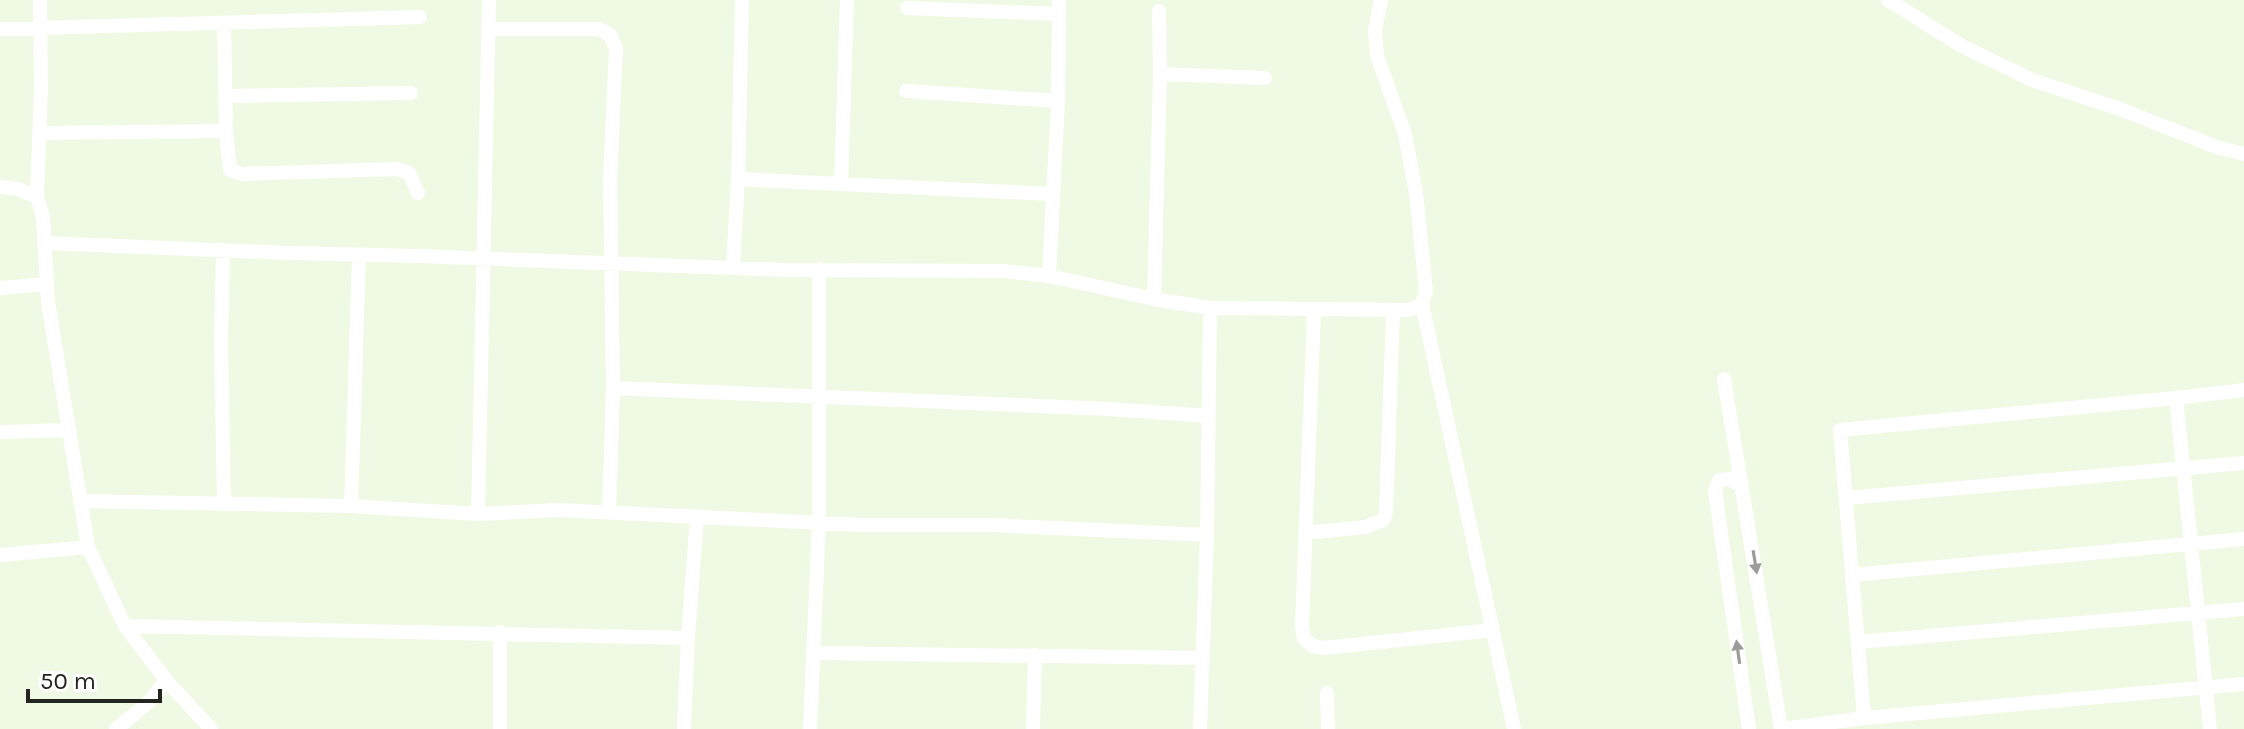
<svg xmlns="http://www.w3.org/2000/svg" width="2244" height="729" font-family="Karla,sans-serif">
  <style>
    .lines { fill: none; stroke-linecap: round; stroke-linejoin: round }
    .minor { stroke: #fff; stroke-width: 14 }
    .oneway { fill: #9c9d9a }
  </style>
  <rect width="100%" height="100%" fill="#f0f9e3"/>
  <g class="lines">
    <path class="minor" d="M1888,0L1962,46L2032,80L2120,109L2219,148L2244,154
      M907,8L1058,14
      M224,23L226,131L230,170L242,174L397,169L409,173L418,193
      M0,29L420,17
      M488,29H599L610,35L616,48L610,178L613,388L609,512
      M1160,74L1265,78
      M906,91L1058,101
      M225,96L411,93
      M39,133L226,131
      M738,179L742,0
      M841,184L847,0
      M0,187L18,189L37,197L43,217L48,302L88,547L125,626L166,680L211,729
      M37,197L41,88L40,0
      M46,243L289,253L419,256L786,270L1004,271L1049,276L1154,299L1210,308L1409,310L1422,304L1426,291L1416,193L1405,134L1377,56L1375,30L1381,0
      M223,250L221,344L224,504
      M733,267L738,179L1052,194
      M1049,276L1058,101L1059,0
      M0,288L47,284
      M1154,299L1160,74L1159,11
      M1422,304L1514,729
      M1314,311L1302,626L1304,639L1313,646L1324,648L1493,630
      M1724,379L1781,729
      M613,388L1110,409L1208,416
      M2176,398L2244,390
      M0,432L70,430
      M1742,485L1728,479L1719,480L1715,491L1749,729
      M1846,498L2244,463
      M80,501L351,506L478,514L558,510L863,525H991L1207,535
      M351,506L359,255
      M478,514L489,0
      M1305,533L1366,527L1383,520L1386,513L1393,311
      M0,555L88,547
      M1852,575L2244,539
      M125,626L688,638
      M1858,642L2244,609
      M814,653L1202,658
      M1327,693L1328,729
      M1864,718L1840,430L2176,398L2210,729
      M116,729L149,702L166,680
      M500,729V632
      M684,729L688,638L697,516
      M810,729L819,522V269
      M1033,729L1035,655
      M1200,729L1207,535L1210,308
      M1782,729L1864,718L2244,684"/>
  </g>
  <defs><path id="oneway-solid" d="M-6-.8H1V-3.2L6.5 0L1 3.2V.8H-6Z" transform="scale(2)"/></defs>
  <g class="oneway">
    <use href="#oneway-solid" transform="translate(1755 562) rotate(81)"/>
    <use href="#oneway-solid" transform="translate(1738 652) rotate(-98)"/>
  </g>
  <path d="M28 689v12h132v-12" fill="none" stroke="#23261f" stroke-width="4"/>
  <text x="40" y="689" font-size="24" fill="#23261f" stroke="#ffffff" stroke-width="6" paint-order="stroke">50 m</text>
</svg>
